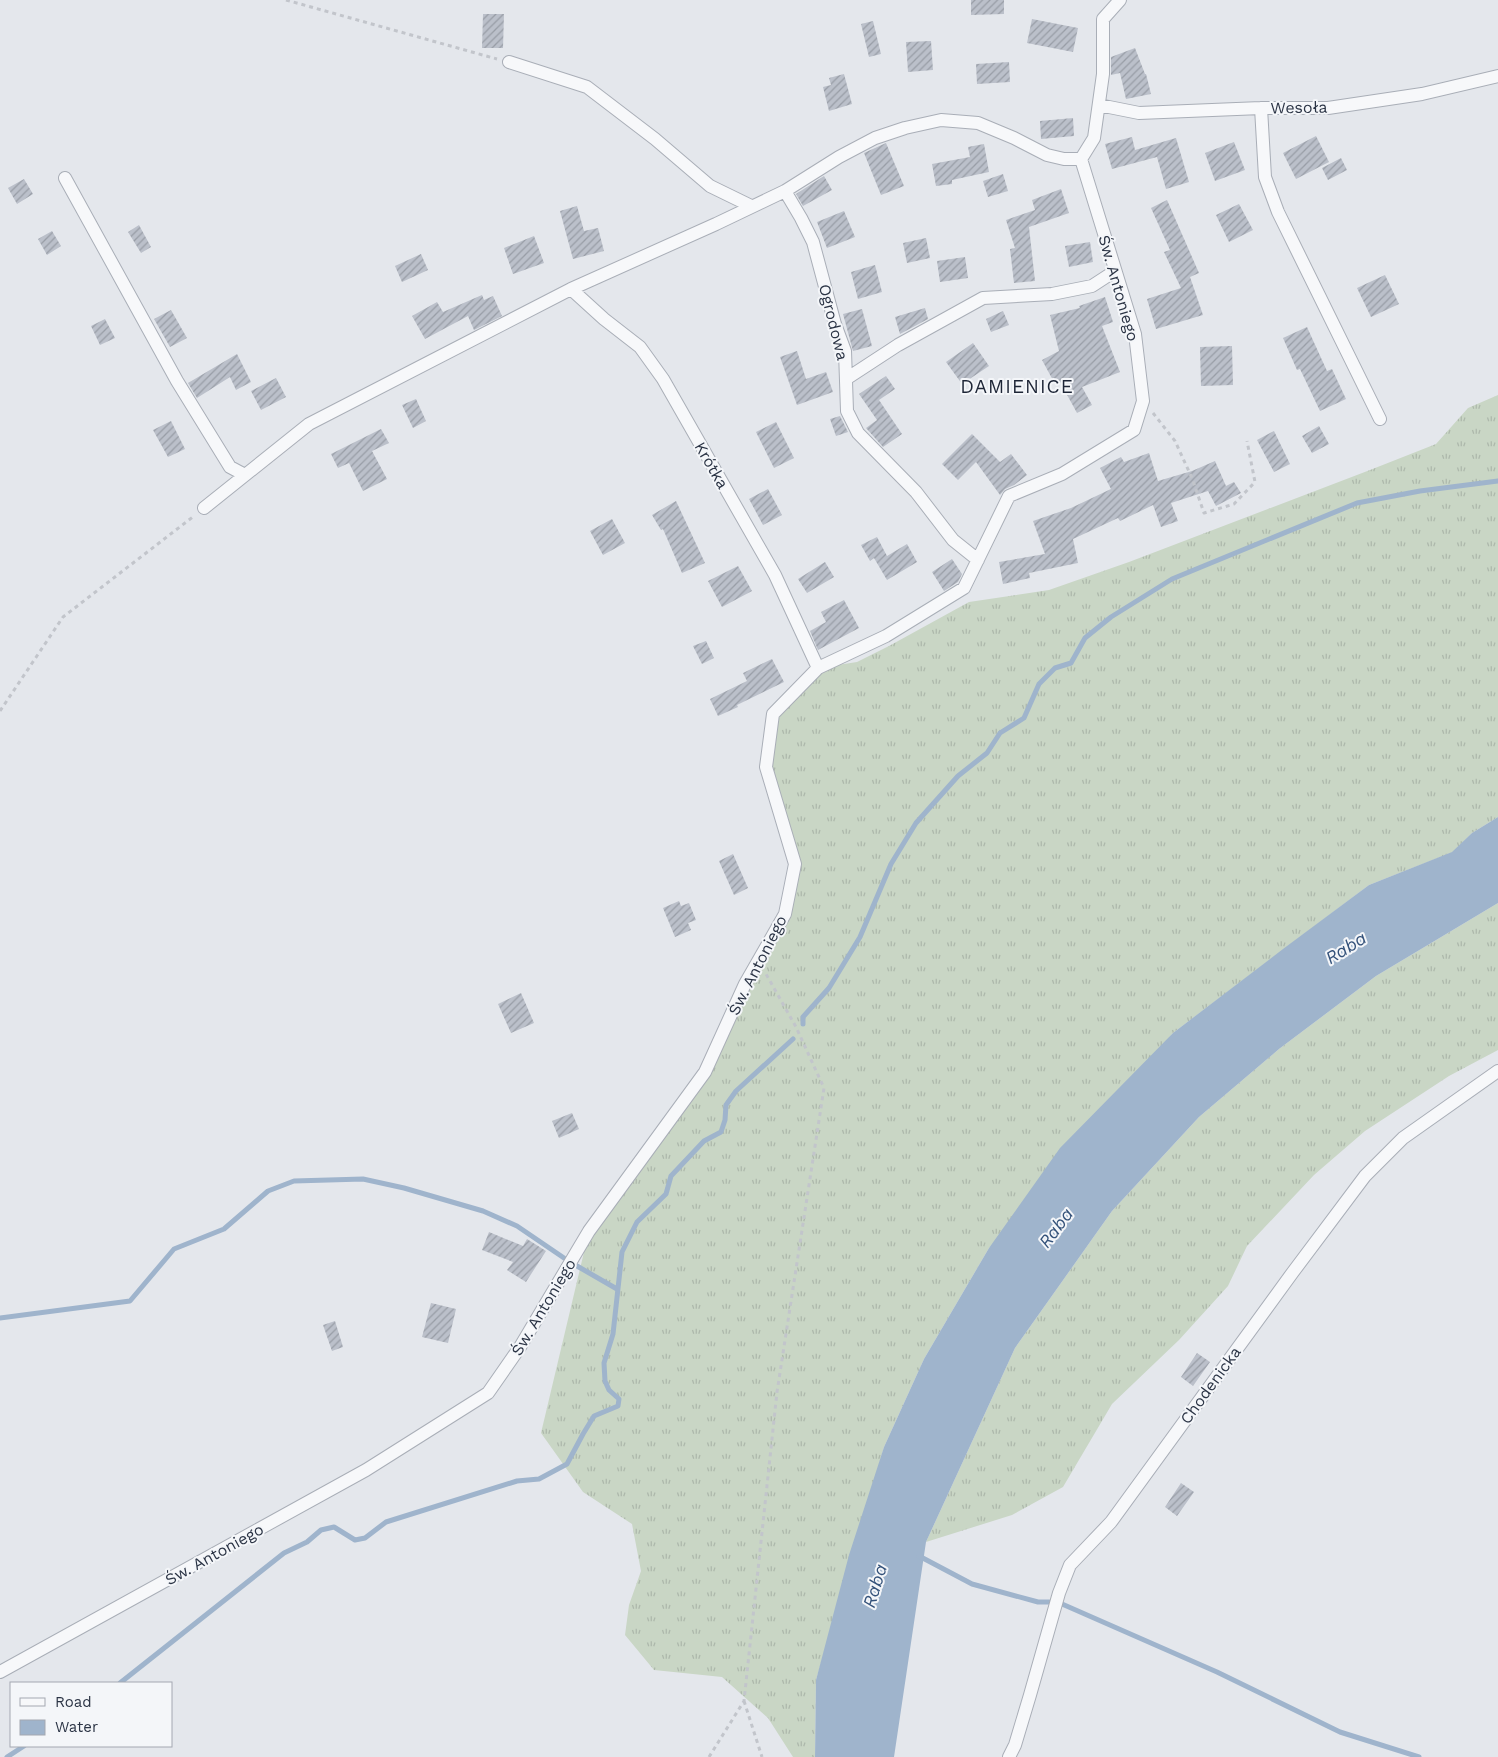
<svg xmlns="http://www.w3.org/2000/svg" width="1498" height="1757" font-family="'Work Sans',sans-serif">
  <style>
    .grass { fill: url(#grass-tufts) }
    .water { fill: #9fb4cc }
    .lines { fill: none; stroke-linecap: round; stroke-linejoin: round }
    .stream { stroke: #9fb4cc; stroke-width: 5 }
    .building { fill: url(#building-hatch) }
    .minor-casing { stroke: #a9aeb7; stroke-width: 14 }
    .path { stroke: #c2c5cb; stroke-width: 3; stroke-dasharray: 4 4; stroke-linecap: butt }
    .minor { stroke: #f7f8fa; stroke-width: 12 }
    .labels { text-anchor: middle; stroke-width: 4; stroke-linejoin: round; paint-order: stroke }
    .street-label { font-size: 16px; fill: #2b3445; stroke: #f4f6f9 }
    .water-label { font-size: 18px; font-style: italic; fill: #34527a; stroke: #f4f6f9 }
    .quarter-label { font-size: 19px; letter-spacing: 1px; fill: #1d2536; stroke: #f4f6f9 }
  </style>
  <defs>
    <pattern id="grass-tufts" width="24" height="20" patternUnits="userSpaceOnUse" patternTransform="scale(1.25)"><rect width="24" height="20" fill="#c9d6c5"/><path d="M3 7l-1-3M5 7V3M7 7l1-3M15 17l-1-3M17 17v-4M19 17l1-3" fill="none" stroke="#adb8ab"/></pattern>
    <pattern id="building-hatch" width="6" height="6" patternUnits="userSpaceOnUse" patternTransform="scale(1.25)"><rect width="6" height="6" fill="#bbc0ca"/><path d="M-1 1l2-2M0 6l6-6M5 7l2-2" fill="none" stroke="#989da6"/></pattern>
  </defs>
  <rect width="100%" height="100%" fill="#e4e7ec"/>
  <path class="grass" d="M1498,395V817L1472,833L1453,852L1369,885L1173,1033L989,1248L924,1359L884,1447L816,1680L815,1757H793L768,1718L722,1677L654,1670L625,1635L629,1605L641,1571L632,1524L583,1492L541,1433L589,1231L705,1072L785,914L795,864L766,767L773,714L818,668L857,662L889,646L969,602L1049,590L1129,562L1370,470L1436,444L1468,408Z
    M1498,903V1050L1449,1076L1365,1131L1314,1175L1247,1246L1228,1286L1179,1340L1112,1404L1063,1487L1012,1515L926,1542L1015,1348L1112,1211L1199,1117L1279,1049L1376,976Z"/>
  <path class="water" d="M1498,817V903L1376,976L1279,1049L1199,1117L1112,1211L1015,1348L926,1542L894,1757H815L816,1680L849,1555L884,1447L924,1359L989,1248L1060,1148L1173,1033L1283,949L1369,885L1452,852L1472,833Z"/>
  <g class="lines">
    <path class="stream" d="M803,1024V1017L829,988L860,937L891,864L916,823L958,776L987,753L1000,733L1024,718L1039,684L1055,668L1071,663L1085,638L1111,617L1172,579L1357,503L1420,491L1498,481
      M577,1266L617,1289
      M0,1318L130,1301L174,1249L224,1229L268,1191L294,1181L363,1179L404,1188L483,1211L517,1226L564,1258
      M919,1556L972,1584L1038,1602H1049
      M1062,1604L1217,1672L1340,1732L1419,1757
      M120,1683L284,1553L307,1542L321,1530L334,1527L355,1540L365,1538L386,1522L517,1481L539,1479L567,1464L583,1434L594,1416L618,1406L619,1399L609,1390L605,1381L604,1363L613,1334L622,1252L637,1222L666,1194L671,1176L704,1141L721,1132L725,1120L726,1105L736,1091L793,1039
      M7,1757L24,1746"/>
  </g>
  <path class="building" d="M971,0H1004V14L971,15Z
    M483,14H504L503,48H482Z
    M1032,19L1078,28L1073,52L1027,43Z
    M873,21L881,54L869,57L861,24Z
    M931,41L933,70L908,72L906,42Z
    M1135,48L1145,74H1146L1151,94L1126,99L1120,73L1111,75V57Z
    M1009,62L1010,82L977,84L976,64Z
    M844,74L852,104L829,111L823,87L831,85L829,78Z
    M1073,118L1074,136L1041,139L1040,121Z
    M1316,136L1329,162L1296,179L1283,153Z
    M1132,137L1135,150L1176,138L1189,182L1166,189L1157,157L1112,169L1105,144Z
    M1234,142L1245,170L1215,181L1205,153Z
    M886,143L904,186L881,195L864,153Z
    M984,144L989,172L952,180V184L936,186L932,164L970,157L968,147Z
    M1341,158L1347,170L1328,180L1322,168Z
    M1003,174L1008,191L988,197L983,181Z
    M824,176L832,190L803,206L796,194Z
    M24,179L33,194L17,204L8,188Z
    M1061,189L1069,213L1029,227L1035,281L1014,283L1010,249L1015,248L1006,220L1035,210L1032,200Z
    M1167,200L1199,273L1190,277L1203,315L1156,329L1147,299L1181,288L1164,252L1170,250L1151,208Z
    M1239,204L1253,230L1229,242L1216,215Z
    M577,206L584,231L598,228L604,251L573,259L560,211Z
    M844,211L855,237L827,248L817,222Z
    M139,225L151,247L141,253L128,232Z
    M52,231L61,246L47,255L38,239Z
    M534,236L544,263L513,274L504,248Z
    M926,238L930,258L907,263L903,243Z
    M1090,242L1093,262L1069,267L1065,246Z
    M421,254L428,270L402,282L395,266Z
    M965,257L968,278L940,282L937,261Z
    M875,265L882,292L858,299L851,272Z
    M1385,275L1399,304L1371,317L1357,288Z
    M482,295L484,300L493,296L502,316L474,330L468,316L425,339L412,316L437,302L443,312Z
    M1105,297L1113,322L1102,326L1120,372L1082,387L1092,405L1077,413L1060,382L1055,384L1042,360L1059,351L1050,315L1080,308L1079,306Z
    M925,308L928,319L900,334L895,317Z
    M862,309L872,346L853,351L843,314Z
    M171,310L187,338L170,347L154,319Z
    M1003,311L1009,325L991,332L986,319Z
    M105,319L115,338L100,345L91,326Z
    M1307,327L1327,371L1332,369L1346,399L1320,411L1300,369L1297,370L1283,338Z
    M973,343L989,366L962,384L946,362Z
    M1232,346L1233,385L1201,386L1200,347Z
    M797,351L806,379L826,372L833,392L797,405L780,357Z
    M237,354L251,382L236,390L230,377L197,398L188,383Z
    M886,376L895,389L879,400L902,434L883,447L866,428L877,420L859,394Z
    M276,378L286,397L261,410L251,391Z
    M416,399L426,421L413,428L402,405Z
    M840,416L848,432L836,436L830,419Z
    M171,421L185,449L168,457L153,430Z
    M776,422L794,458L774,468L756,432Z
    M1319,426L1329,444L1312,453L1302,436Z
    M381,429L389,443L372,451L387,479L363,491L349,463L338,468L331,454Z
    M1274,431L1290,464L1274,472L1257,440Z
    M972,434L1000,462L1011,454L1027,475L1014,485L1005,489L1000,495L976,462L958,480L942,464Z
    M1149,453L1158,481L1192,471L1215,461L1226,486L1234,482L1241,493L1216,506L1208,491L1171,503L1178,521L1161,527L1153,505L1120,521L1118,518L1073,539L1078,563L1029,573L1030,578L1003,584L999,562L1045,554L1033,521L1071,508L1111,489L1100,468L1121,457L1124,462Z
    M768,489L782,515L763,525L749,499Z
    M676,501L705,563L682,573L663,529L661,530L652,515Z
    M612,519L625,543L603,555L590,531Z
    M877,537L887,556L907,544L917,562L887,580L874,558L870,561L861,545Z
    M952,559L962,574L958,582L944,591L932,572Z
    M825,562L834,577L807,593L798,579Z
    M738,566L752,591L722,607L708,581Z
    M844,600L859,628L818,650L810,631L826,622L821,612Z
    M706,641L714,658L702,664L693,646Z
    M772,659L784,682L737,705L738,707L718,716L710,699L747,681L743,673Z
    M733,854L748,888L734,895L719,861Z
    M679,901L681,906L689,903L696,920L688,923L691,930L675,937L663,908Z
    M521,993L534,1023L511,1033L498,1004Z
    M572,1113L579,1129L559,1138L552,1121Z
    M489,1232L523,1246L527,1239L546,1251L526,1282L507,1270L513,1262L482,1250Z
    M431,1303L456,1309L448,1343L422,1337Z
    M335,1321L343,1347L332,1351L323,1325Z
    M1197,1353L1210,1362L1193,1386L1181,1377Z
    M1181,1483L1194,1492L1177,1516L1165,1507Z"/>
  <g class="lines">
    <g class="minor-casing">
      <path id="minor" d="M509,62L587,87L655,139L710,186L751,206
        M1099,105L1139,113L1261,108H1328L1422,94L1498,76
        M1261,108L1265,177L1278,212L1380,419
        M65,178L177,381L230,467L245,475
        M785,191L801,218L813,242L835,324L845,351L847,411L858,433L916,492L953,540L978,560
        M571,289L604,319L640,347L663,379L775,575L818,668
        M846,379L898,345L983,298L1052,294L1092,286L1115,271
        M204,508L309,424L571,289L716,224L785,191L839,157L875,138L905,128L941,120L978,123L1014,138L1047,155L1064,159H1081
        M0,1672L366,1470L488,1393L520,1347L589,1231L705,1072L745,984L785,914L795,864L766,767L773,714L818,668L886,636L964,588L1009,496L1062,474L1134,430L1143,401L1135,334L1081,159L1094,138L1103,74V19L1120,0
        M1009,1757L1015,1745L1030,1695L1059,1593L1070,1565L1111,1522L1293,1272L1365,1176L1403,1138L1498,1071"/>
    </g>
    <path class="path" d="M286,0L497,59
      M1153,413L1175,441L1192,478L1204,513L1234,504L1255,482L1247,441
      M0,711L63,617L194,516
      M744,1701L762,1757
      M709,1757L744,1701L777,1392L824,1088L796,1027L766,974"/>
    <use href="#minor" class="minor"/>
  </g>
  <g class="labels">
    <g class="street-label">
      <text transform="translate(1299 107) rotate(-1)" y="6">Wesoła</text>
      <text transform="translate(1119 288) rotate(74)" y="6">Św. Antoniego</text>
      <text transform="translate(834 322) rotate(76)" y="6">Ogrodowa</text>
      <text transform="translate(712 465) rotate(60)" y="6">Krótka</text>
      <text transform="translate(757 965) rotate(-63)" y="6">Św. Antoniego</text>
      <text transform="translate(543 1307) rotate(-59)" y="6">Św. Antoniego</text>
      <text transform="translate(1210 1385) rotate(-54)" y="6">Chodenicka</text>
      <text transform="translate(214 1554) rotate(-29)" y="6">Św. Antoniego</text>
    </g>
    <g class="water-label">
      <text transform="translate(1346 948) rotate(-32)" y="6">Raba</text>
      <text transform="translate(1056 1228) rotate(-53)" y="6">Raba</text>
      <text transform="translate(875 1586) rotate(-73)" y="6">Raba</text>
    </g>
    <g class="quarter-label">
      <text x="1017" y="393">DAMIENICE</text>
    </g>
  </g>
  <rect x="10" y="1682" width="162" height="65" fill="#f4f6f9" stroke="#a4a8b1"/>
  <rect x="20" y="1698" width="25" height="8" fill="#f7f8fa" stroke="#a4a8b1"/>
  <text x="55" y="1707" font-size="15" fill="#2b3445">Road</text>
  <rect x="20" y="1720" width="25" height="15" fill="#9fb4cc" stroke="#a4a8b1"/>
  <text x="55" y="1732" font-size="15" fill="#2b3445">Water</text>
</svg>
